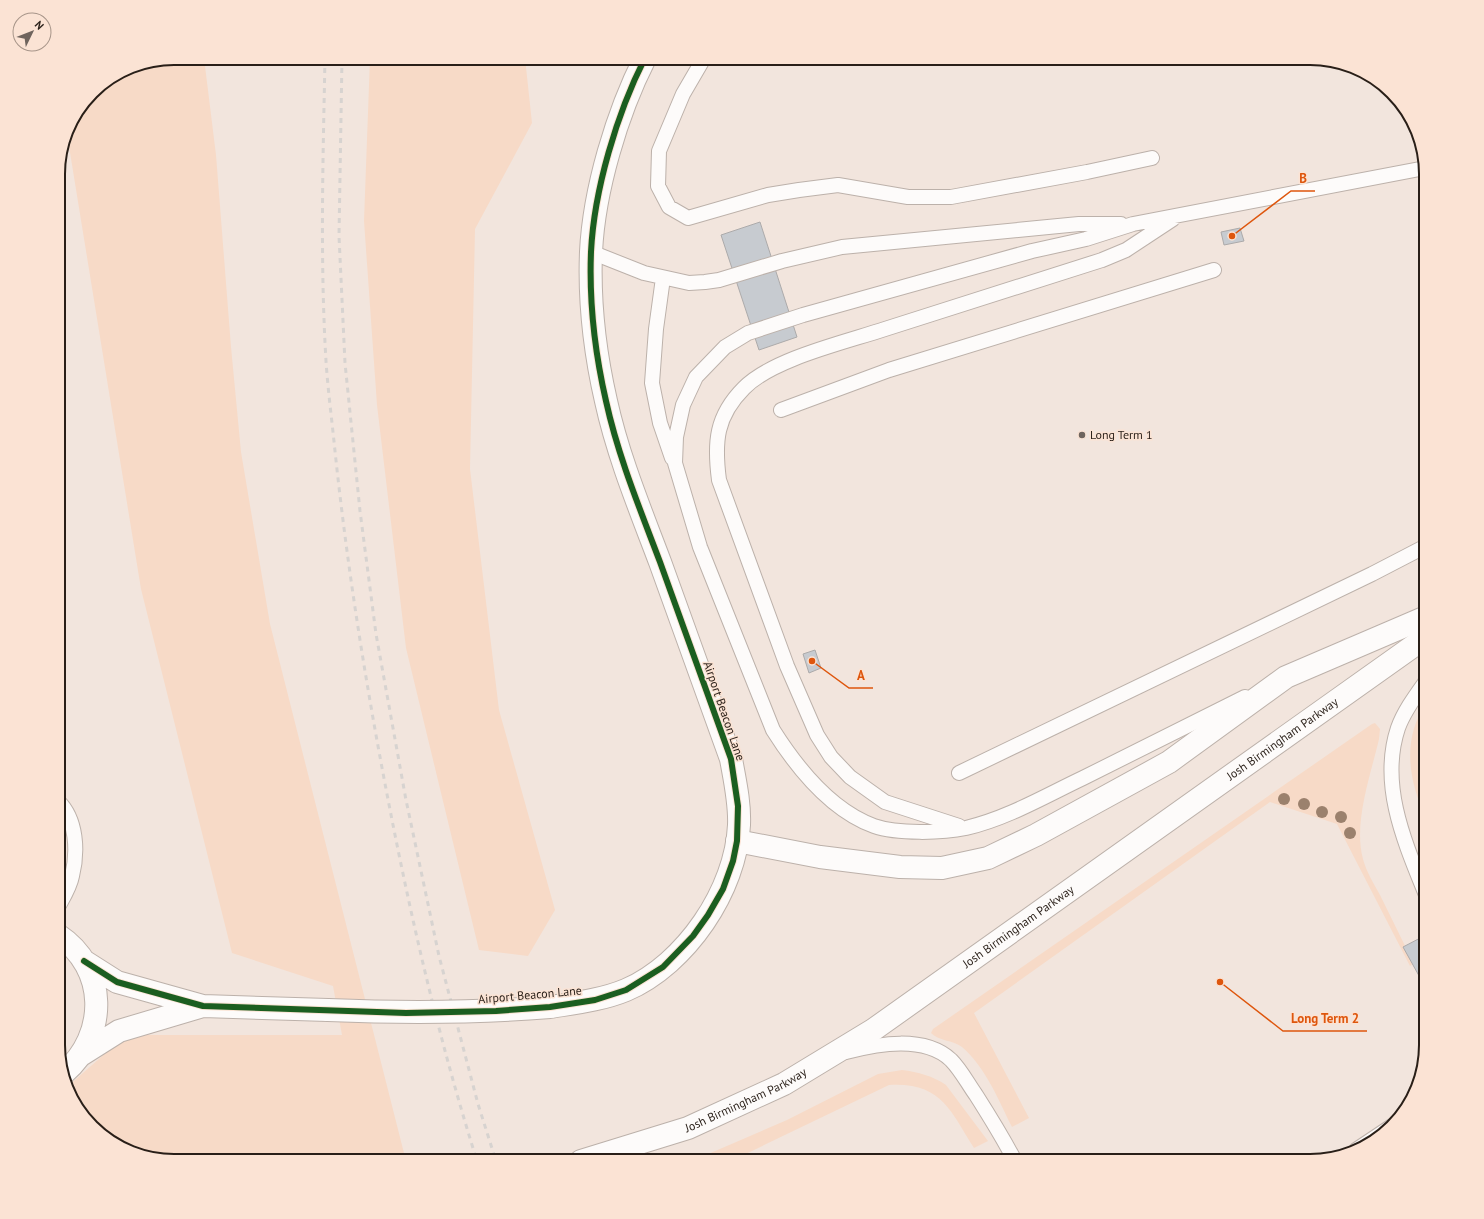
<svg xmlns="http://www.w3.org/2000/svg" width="1484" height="1219" font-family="'PT Sans',sans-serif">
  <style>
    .green { fill: #f7dac7 }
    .building { fill: #c7cbd0; stroke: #acaaaa }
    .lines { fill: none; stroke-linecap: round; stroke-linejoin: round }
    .service-casing { stroke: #bcb1aa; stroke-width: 16 }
    .tertiary-casing { stroke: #bcb1aa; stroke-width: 24 }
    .secondary-casing { stroke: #bcb1aa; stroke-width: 24 }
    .service { stroke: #fdfbfa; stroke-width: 14 }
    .tertiary { stroke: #fdfbfa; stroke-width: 22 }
    .secondary { stroke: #fdfbfa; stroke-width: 22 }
    .rail { stroke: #d7d3d0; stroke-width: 3; stroke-dasharray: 5 5; stroke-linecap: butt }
    .tertiary-bridge-casing { stroke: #bcb1aa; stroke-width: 24; stroke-linecap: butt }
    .tertiary-bridge { stroke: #fdfbfa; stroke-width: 22 }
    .cycleway-casing { stroke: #fbe3d4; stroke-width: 8 }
    .cycleway { stroke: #1b5e20; stroke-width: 6 }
    .tree { fill: #9b816d }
    .poi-dot { fill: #6f645d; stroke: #fbe3d4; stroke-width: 1.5 }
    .labels { text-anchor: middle; stroke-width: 3; stroke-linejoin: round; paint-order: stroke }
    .poi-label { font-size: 12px; fill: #291f18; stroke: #fbe3d4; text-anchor: start }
    .street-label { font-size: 12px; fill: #291f18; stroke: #fbe3d4 }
    .rim { fill: none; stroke: #291f18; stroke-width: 2 }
    .leader { fill: none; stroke: #de560d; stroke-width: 1.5 }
    .callout-dot { fill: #de560d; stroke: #fbe3d4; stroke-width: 1.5 }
    .callout-label { font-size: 13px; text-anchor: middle; font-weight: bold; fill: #de560d; stroke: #fbe3d4; stroke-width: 3; stroke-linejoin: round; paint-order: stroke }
  </style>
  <rect width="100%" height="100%" fill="#f2e5dd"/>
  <path class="green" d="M174,58H204L216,155L231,347L241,452L270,624L406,1161H174L130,1152L98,1132L70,1097L67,1087L108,1051L125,1041L146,1035H342L333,986L232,953L141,589L67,134C74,109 106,74 131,66C145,62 160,61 174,58Z
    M370,58H525L532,123L475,229L470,469L499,710L555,910L528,956L479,950L406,648L377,405L364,221Z
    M1426,704V737L1423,743L1426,767V817C1408,781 1402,738 1426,704Z
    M1375,723L1380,729L1379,739C1371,774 1353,823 1363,859C1366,871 1374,884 1380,895C1391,918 1403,940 1413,964L1410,966L1337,824L1270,802L974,1013L1029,1118L1012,1127C998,1099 986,1068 962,1047C953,1040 938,1041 931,1033L933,1029L1372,724Z
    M902,1070C918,1072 933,1076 946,1085L988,1141L974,1148C950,1110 941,1082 889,1085L731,1161H692L787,1120L878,1074Z"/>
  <path class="building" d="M760,222L797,337L759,350L721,235Z
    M1240,228L1244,241L1224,245L1221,232Z
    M815,650L821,668L809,673L803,654Z
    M1426,935V981L1423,983L1403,947Z"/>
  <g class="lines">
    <g class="service-casing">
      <path id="service" d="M704,58L683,94L659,151L658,186L669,207L688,218L768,195L799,190L838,185L908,197H951L1087,172L1152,158
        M591,252L644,273L689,283L705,282L719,280L782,261L842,247L1079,224H1121
        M663,278L656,329L652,383L660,423L672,458
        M781,410L889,370L1214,270
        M1245,697C1191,724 1137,751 1083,778C1045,796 1008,818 966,828C942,833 897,834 874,826C830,810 797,768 773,730L700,547L675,463L676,437L683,405L696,377L725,347L748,333L803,315L1032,251L1086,239L1133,224L1425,168
        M959,773L1372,574L1426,546
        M959,826L885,802L850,777L831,757L817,735L787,666L719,480C714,442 716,416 744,388C772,359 846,342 885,329C958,306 1030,283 1102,260L1126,250L1173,219
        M1426,895C1405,843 1379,785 1398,728C1404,711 1416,695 1426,681
        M58,907C63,898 70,887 72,876C78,852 77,819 58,801
        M846,1052C878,1044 924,1035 951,1060C961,1070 968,1084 976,1095C990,1117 1003,1138 1015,1161
        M1356,1150L1392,1126"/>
    </g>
    <g class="tertiary-casing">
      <path id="tertiary" d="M58,935C108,968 108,1035 64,1073
        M84,961L117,982L203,1006L328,1010
        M550,1007C575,1003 602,1000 626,990C686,964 736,890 739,825C740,803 735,781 731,759C707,693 683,627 660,562C640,509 618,456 606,401C595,353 589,302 591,252C594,190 617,113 645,58
        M81,1055L119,1031L203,1006"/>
    </g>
    <g class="secondary-casing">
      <g id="secondary">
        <path d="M737,841L820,857L900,867L942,868L988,858L1036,835L1169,762L1286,677L1426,617"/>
        <path id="s1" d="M581,1161L688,1128L784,1084L873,1030L1426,637"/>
      </g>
    </g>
    <use href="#service" class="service"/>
    <use href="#tertiary" class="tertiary"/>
    <use href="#secondary" class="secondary"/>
    <path class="rail" d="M325,58C323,159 320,260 326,361C328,391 332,421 335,451C345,546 359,640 376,735C402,879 433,1021 477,1161
      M342,58L339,236L345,363L360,511L376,634L406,800L439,956L478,1104L496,1161"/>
    <g class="tertiary-bridge-casing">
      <path id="tertiary-bridge" d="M328,1010C402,1013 475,1013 550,1007"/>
    </g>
    <use href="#tertiary-bridge" class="tertiary-bridge"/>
    <g class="cycleway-casing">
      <path id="cycleway" d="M84,961L117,982L203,1006L406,1013L496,1011L550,1007L595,1000L626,990L663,967L693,936L708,915L723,889L733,861L737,841L738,806L731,759C707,693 683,627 660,562C640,509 618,456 606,401C595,353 589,302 591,252C594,190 617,113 645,58"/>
    </g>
    <use href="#cycleway" class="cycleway"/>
  </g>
  <g class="tree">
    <circle cx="1284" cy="799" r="6"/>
    <circle cx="1304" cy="804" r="6"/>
    <circle cx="1322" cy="812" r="6"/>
    <circle cx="1341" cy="817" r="6"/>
    <circle cx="1350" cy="833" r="6"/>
  </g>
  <circle class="poi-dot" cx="1082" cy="435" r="4"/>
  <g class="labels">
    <g class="poi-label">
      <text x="1090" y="439">Long Term 1</text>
    </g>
    <g class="street-label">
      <text transform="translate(724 711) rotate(71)" y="4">Airport Beacon Lane</text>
      <text dy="4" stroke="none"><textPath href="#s1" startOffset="824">Josh Birmingham Parkway</textPath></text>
      <text dy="4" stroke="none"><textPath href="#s1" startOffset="500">Josh Birmingham Parkway</textPath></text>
      <text transform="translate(530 995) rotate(-5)" y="4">Airport Beacon Lane</text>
      <text dy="4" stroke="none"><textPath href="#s1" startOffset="176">Josh Birmingham Parkway</textPath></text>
    </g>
  </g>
  <path d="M0 0H1484V1219H0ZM174 65H1310A109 109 0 0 1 1419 174V1045A109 109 0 0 1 1310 1154H174A109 109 0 0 1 65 1045V174A109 109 0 0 1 174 65Z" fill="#fbe3d4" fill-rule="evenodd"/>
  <path class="rim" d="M174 65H1310A109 109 0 0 1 1419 174V1045A109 109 0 0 1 1310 1154H174A109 109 0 0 1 65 1045V174A109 109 0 0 1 174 65Z"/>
  <path class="leader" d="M1232 236L1291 191H1315M812 661L849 688H873M1220 982L1283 1031H1367"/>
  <g class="callout-dot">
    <circle cx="1232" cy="236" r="4"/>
    <circle cx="812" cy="661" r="4"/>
    <circle cx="1220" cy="982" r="4"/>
  </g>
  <g class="callout-label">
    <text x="1303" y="183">B</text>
    <text x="861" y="680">A</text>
    <text x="1325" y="1023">Long Term 2</text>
  </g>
  <g transform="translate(32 32) rotate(47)"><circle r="19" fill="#fbe3d4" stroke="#a79589"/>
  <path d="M0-3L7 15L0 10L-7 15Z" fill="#6f645d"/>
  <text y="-6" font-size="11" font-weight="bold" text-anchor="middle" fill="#291f18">N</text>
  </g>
</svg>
